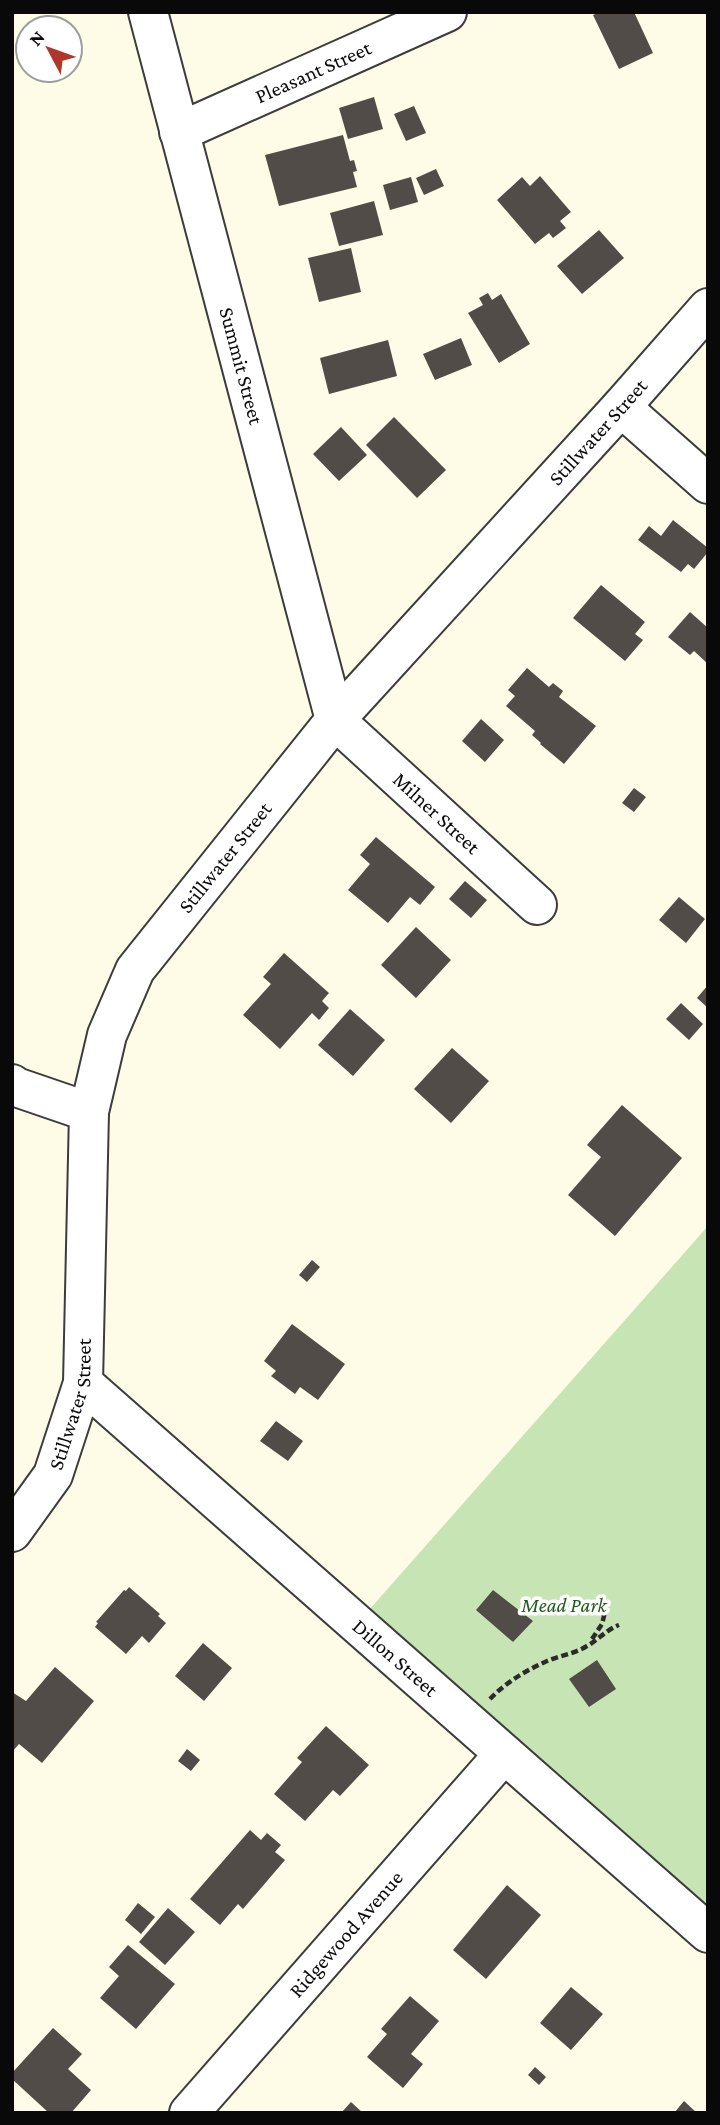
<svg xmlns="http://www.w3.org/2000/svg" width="720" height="2125" font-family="'Crimson Pro',serif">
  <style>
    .green { fill: #c7e5b4 }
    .building { fill: #514c47 }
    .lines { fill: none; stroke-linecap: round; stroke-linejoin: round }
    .minor-casing { stroke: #3c3c3c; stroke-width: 42 }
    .path { stroke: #2b2b2b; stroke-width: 4.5; stroke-dasharray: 7 3.5; stroke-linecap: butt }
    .minor { stroke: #fff; stroke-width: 38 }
    .labels { text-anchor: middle; stroke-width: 7; stroke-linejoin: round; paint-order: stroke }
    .street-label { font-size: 21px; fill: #090909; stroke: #fff }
    .park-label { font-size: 21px; font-style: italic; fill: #245c1f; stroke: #fff }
  </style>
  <rect width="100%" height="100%" fill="#fefce7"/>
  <path class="green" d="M708,1226V1923L361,1619Z"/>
  <path class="building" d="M600,12H634L653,53L619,69L593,15Z
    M374,97L383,129L348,139L339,108Z
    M414,106L426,133L406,141L394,114Z
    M343,135L350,161L354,160L357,171L353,172L357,187L279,206L265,155Z
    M436,169L444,186L424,195L416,178Z
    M540,176L571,212L560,221L566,228L553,238L549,233L535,244L497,200L522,177L530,186Z
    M411,177L418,202L390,210L383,185Z
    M374,201L383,235L339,246L330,213Z
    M599,230L624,258L582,294L557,266Z
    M351,248L361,292L319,302L308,258Z
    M488,293L492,300L501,294L530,344L499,363L468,313L483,305L479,298Z
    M461,338L472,365L435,380L423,354Z
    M388,340L397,376L329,394L320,358Z
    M394,417L446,470L417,498L366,445Z
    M341,427L367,455L339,481L313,454Z
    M673,520L708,548V552L694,569L688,564L681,572L638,540L649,526L661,536Z
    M601,585L645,622L635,634L643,640L625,661L573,618Z
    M690,612L708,628V664L694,651L690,655L668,637Z
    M527,668L549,687L553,683L563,691L559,697L596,726L564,764L540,744L541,743L532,735L535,731L506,706L515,696L508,690Z
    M481,719L504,740L485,762L462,741Z
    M634,788L646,797L634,812L622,803Z
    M376,837L435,887L420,905L410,897L388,923L348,890L370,864L360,855Z
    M465,881L487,900L471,918L449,899Z
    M679,897L705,919L686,943L659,920Z
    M416,927L451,960L416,998L381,965Z
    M284,953L329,993L322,1001L329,1008L319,1020L312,1013L280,1049L243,1015L271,984L263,977Z
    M708,985V1008L697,998Z
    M681,1003L703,1024L689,1040L666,1019Z
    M350,1009L385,1040L353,1076L318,1045Z
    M452,1048L489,1081L451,1123L414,1089Z
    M622,1105L682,1158L615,1236L568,1195L601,1157L587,1145Z
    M312,1260L320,1267L307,1282L299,1275Z
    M292,1324L345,1364L318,1400L300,1387L295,1394L271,1376L276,1371L264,1361Z
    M276,1421L303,1441L288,1461L260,1441Z
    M129,1587L160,1614L158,1616L166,1623L149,1643L142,1636L126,1654L95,1627L98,1623L96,1622L124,1590L126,1591Z
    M493,1590L533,1621L513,1642L476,1610Z
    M203,1643L232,1668L204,1701L175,1676Z
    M597,1660L616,1689L589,1707L569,1679Z
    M55,1667L94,1701L42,1763L19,1744L12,1752V1692L26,1701Z
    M326,1726L369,1765L340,1796L333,1790L305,1821L274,1794L302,1762L297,1758Z
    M187,1749L200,1760L191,1771L178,1761Z
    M250,1830L261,1840L267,1833L281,1845L275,1852L285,1860L243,1909L238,1904L220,1925L190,1899Z
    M507,1885L541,1915L486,1979L453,1950Z
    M138,1903L155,1917L141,1934L125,1920Z
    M168,1908L195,1932L165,1965L139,1942Z
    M128,1945L175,1984L136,2029L100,1998L119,1976L109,1967Z
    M571,1987L603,2014L571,2050L540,2023Z
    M410,1996L439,2021L411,2054L423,2064L403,2088L367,2057L387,2034L381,2029Z
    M53,2028L82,2054L68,2069L91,2090L71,2113H49L12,2079V2073Z
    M535,2067L546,2077L539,2085L528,2075Z
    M684,2101L697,2113H674Z
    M351,2102L363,2113H341Z"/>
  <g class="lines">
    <g class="minor-casing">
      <g id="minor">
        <path id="s1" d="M148,12L335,720L537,905"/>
        <path id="s2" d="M179,132L447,12"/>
        <path d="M621,407L708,484"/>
        <path d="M12,1084L16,1087L89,1112"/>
        <path id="s3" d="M83,1383L708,1933"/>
        <path id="s4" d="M12,1532L53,1475L83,1383L89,1112L107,1035L135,970L335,720L621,407L708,308"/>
        <path id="s5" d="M189,2113L504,1754"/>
      </g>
    </g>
    <path class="path" d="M592,1639L602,1624L607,1604
      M490,1699C505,1683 525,1671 545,1662C558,1656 574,1654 587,1646C598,1640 606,1630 619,1625"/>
    <use href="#minor" class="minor"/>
  </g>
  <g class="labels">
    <g class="street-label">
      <text dy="7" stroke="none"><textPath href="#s2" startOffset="147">Pleasant Street</textPath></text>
      <text dy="7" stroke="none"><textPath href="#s1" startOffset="366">Summit Street</textPath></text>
      <text dy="7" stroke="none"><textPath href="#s4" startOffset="1298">Stillwater Street</textPath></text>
      <text dy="7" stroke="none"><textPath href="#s1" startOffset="870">Milner Street</textPath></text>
      <text dy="7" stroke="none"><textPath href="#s4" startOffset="732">Stillwater Street</textPath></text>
      <text dy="7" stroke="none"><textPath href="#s4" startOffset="144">Stillwater Street</textPath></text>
      <text dy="7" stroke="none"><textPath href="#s3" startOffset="416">Dillon Street</textPath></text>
      <text dy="7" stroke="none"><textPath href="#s5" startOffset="238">Ridgewood Avenue</textPath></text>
    </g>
    <g class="park-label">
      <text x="564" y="1612">Mead Park</text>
    </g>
  </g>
  <rect width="720" height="2125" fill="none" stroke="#090909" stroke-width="28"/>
  <g transform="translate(49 49) rotate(311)"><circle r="33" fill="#ffffff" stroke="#9d9d9d" stroke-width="2"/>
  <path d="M0-5L12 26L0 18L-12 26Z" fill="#b0352b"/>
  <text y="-10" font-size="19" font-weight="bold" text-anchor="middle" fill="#090909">N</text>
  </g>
</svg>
